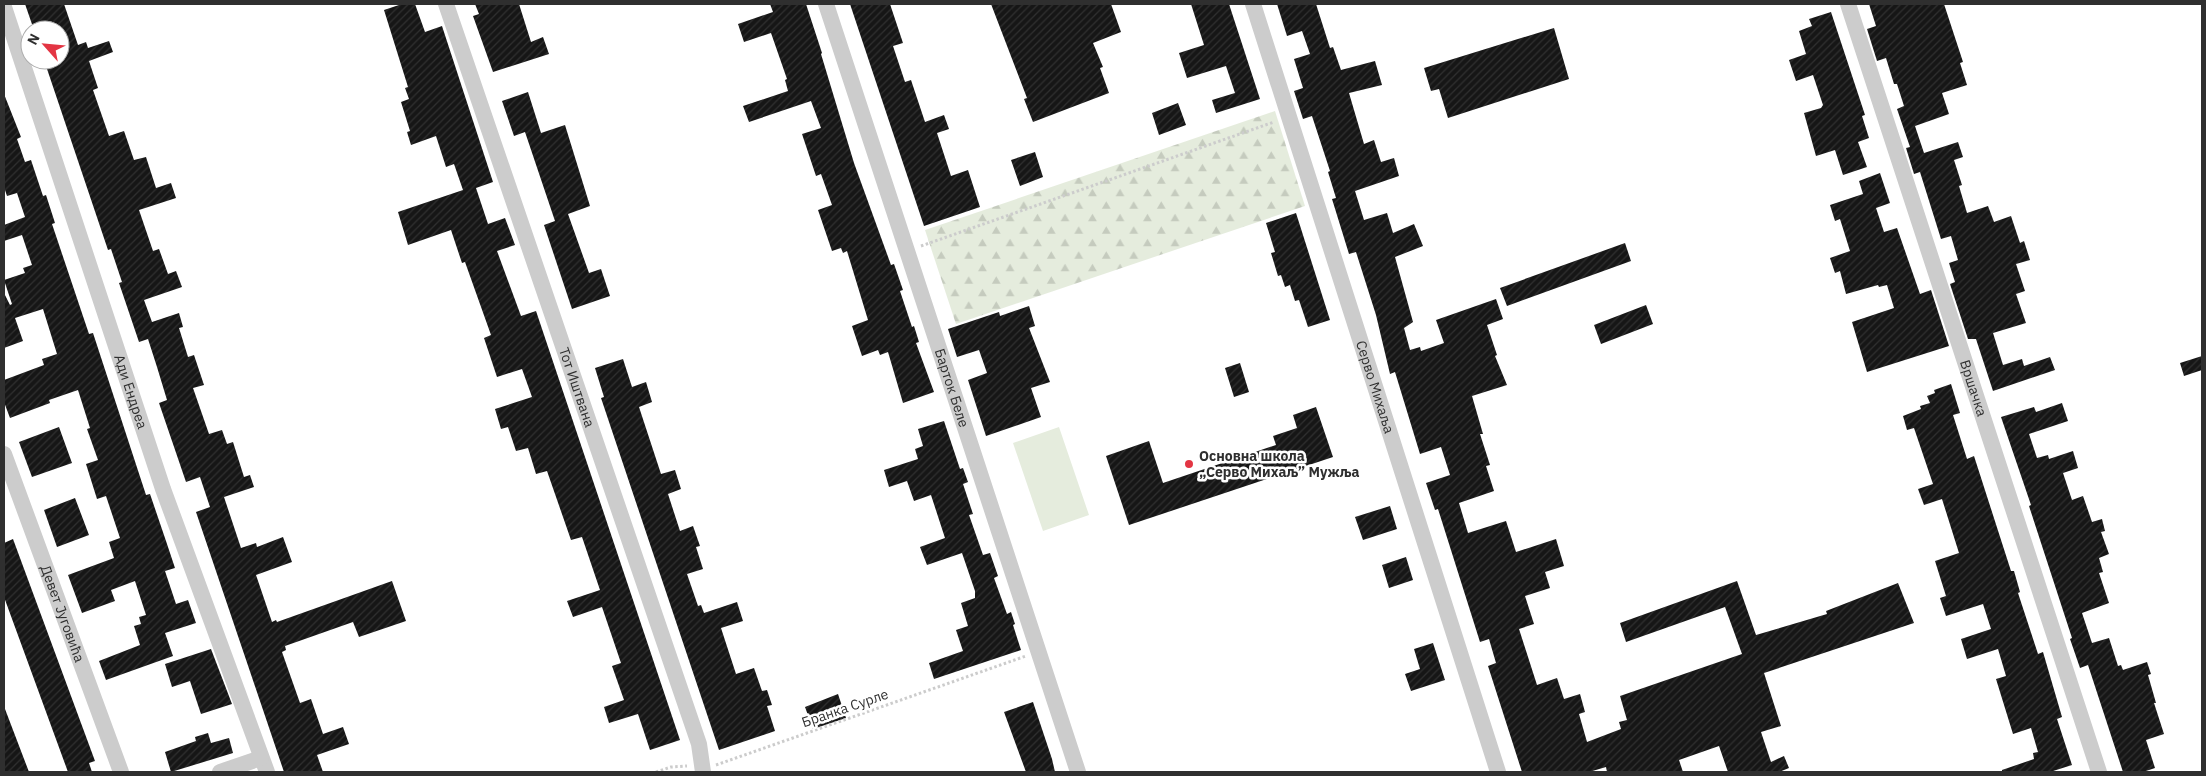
<svg xmlns="http://www.w3.org/2000/svg" width="2206" height="776" font-family="'IBM Plex Sans',sans-serif">
  <style>
    .forest { fill: url(#forest-firs) }
    .garden { fill: #e5ecdd }
    .building { fill: url(#building-hatch) }
    .lines { fill: none; stroke-linecap: round; stroke-linejoin: round }
    .path { stroke: #ccc; stroke-width: 3; stroke-dasharray: 2.5 2.5; stroke-linecap: butt }
    .minor { stroke: #ccc; stroke-width: 16 }
    .poi-dot { fill: #e33543; stroke: #fff; stroke-width: 2 }
    .labels { text-anchor: middle; stroke-width: 5; stroke-linejoin: round; paint-order: stroke }
    .street-label { font-size: 14px; fill: #2f2f2f; stroke: #fff }
    .poi-label { font-size: 14px; font-weight: bold; fill: #2f2f2f; stroke: #fff; text-anchor: start }
  </style>
  <defs>
    <pattern id="forest-firs" width="22" height="20" patternUnits="userSpaceOnUse" patternTransform="scale(1.25)"><rect width="22" height="20" fill="#e5ecdd"/><path d="M5 1l3.5 6h-7zM16 11l3.5 6h-7z" fill="#c5cbbe"/></pattern>
    <pattern id="building-hatch" width="6" height="6" patternUnits="userSpaceOnUse" patternTransform="scale(1.25)"><rect width="6" height="6" fill="#161616"/><path d="M-1 1l2-2M0 6l6-6M5 7l2-2" fill="none" stroke="#303030"/></pattern>
  </defs>
  <rect width="100%" height="100%" fill="#fff"/>
  <path class="forest" d="M1275,111L1305,206L956,324L925,230Z"/>
  <path class="garden" d="M1059,427L1089,515L1043,531L1013,443Z"/>
  <path class="building" d="M25,4H64L78,45L86,42L88,48L109,41L113,52L89,61L98,88L93,90L109,136L124,131L134,160L146,157L156,188L171,183L176,198L139,210L153,251L159,249L168,274L176,271L182,287L144,300L152,322L179,313L183,327L179,328L188,357L194,355L204,385L193,388L209,434L222,430L227,444L233,442L244,477L250,475L254,487L224,497L241,548L256,543L257,547L283,537L292,562L256,575L272,622L276,620L277,622L392,581L406,621L359,637L353,622L285,646L286,650L282,652L300,703L311,699L323,734L343,727L349,744L317,755L323,772H284L196,512L210,507L200,477L186,482L159,403L167,400L157,367L148,339L139,342L119,283L122,282L111,249L108,250L44,60H60V30H34Z
    M402,4H415L425,32L442,26L493,182L476,188L488,224L505,218L515,245L497,251L521,316L536,311L680,740L650,750L638,714L609,723L604,707L624,700L612,666L621,663L602,607L573,617L567,601L600,590L582,537L571,540L547,471L536,474L528,448L516,451L508,427L501,429L495,409L532,397L522,369L497,377L484,338L491,335L465,262L462,263L451,230L408,245L398,212L463,190L454,164L446,167L436,136L411,145L407,132L410,131L401,102L409,99L405,88L408,87L384,10Z
    M475,4H519L531,42L543,37L549,54L493,72L473,16L479,14Z
    M770,4H806L822,53L821,54L854,163L891,265L894,264L903,290L900,291L912,327L914,326L919,342L916,343L934,392L903,403L888,352L880,355L878,350L862,356L852,326L868,320L847,251L843,253L841,248L832,251L818,210L832,205L821,174L816,176L802,134L821,128L811,101L749,122L743,106L788,91L785,80L787,79L771,33L744,42L738,24L773,12Z
    M850,4H890L903,43L893,46L905,82L911,80L925,122L944,115L949,129L937,133L951,176L968,170L980,207L924,226Z
    M991,4H1111L1121,32L1093,43L1103,67L1100,68L1109,93L1033,122L1024,99L1027,98Z
    M1191,4H1229L1260,99L1216,113L1212,100L1235,93L1226,66L1187,78L1179,53L1204,45Z
    M1277,4H1316L1330,48L1333,47L1341,70L1375,61L1382,85L1349,93L1364,144L1374,140L1381,162L1394,158L1399,176L1355,191L1364,220L1387,213L1393,233L1414,224L1423,246L1395,257L1413,322L1404,328L1410,350L1420,347L1421,351L1444,343L1436,320L1496,299L1503,319L1487,325L1497,355L1495,356L1507,385L1472,396L1483,434H1480L1490,465L1486,466L1494,491L1459,503L1468,533L1506,521L1516,552L1556,539L1564,566L1545,572L1550,588L1525,596L1534,624L1519,629L1537,685L1557,678L1564,699L1580,694L1585,712L1579,714L1587,742L1621,729L1619,722L1627,720L1620,696L1742,654L1725,607L1626,642L1620,623L1737,581L1756,635L1827,614L1826,611L1898,583L1914,623L1764,673L1781,726L1761,732L1771,762L1784,756L1789,768L1779,772H1728L1719,746L1679,760L1683,772H1607L1606,767L1589,772H1522L1488,666L1496,663L1489,639L1480,642L1438,509L1435,510L1426,483L1450,475L1441,447L1420,454L1395,372L1390,374L1376,315L1356,252L1349,254L1332,199L1336,198L1328,172L1330,171L1312,116L1303,119L1294,91L1303,88L1294,59L1310,54L1302,31L1287,36Z
    M1869,4H1944L1963,62L1960,63L1967,85L1942,93L1949,114L1915,126L1924,153L1958,142L1963,157L1954,160L1962,185L1959,186L1967,213L1988,206L1994,222L2011,216L2020,243L2024,241L2030,260L2016,264L2025,291L2016,294L2026,323L1993,333L2003,365L2022,359L2024,366L2050,357L2055,370L1993,391L1976,339H1968L1950,284L1955,282L1949,263L1958,260L1951,236L1941,239L1920,172L1914,174L1906,148L1910,147L1897,109L1904,106L1897,84H1894L1886,58L1877,61L1867,29L1876,26Z
    M1831,12L1865,115L1862,116L1869,138L1858,142L1867,167L1843,175L1835,150L1816,156L1804,113L1821,108L1823,105L1813,75L1796,81L1789,60L1806,54L1799,31L1812,26L1809,19Z
    M1554,28L1569,79L1448,118L1439,89L1431,91L1424,68Z
    M528,92L541,133L565,125L590,206L568,214L589,273L601,269L610,296L572,309L544,225L555,221L525,132L514,136L502,101Z
    M4,94L21,137L17,139L25,162L31,160L43,196L46,195L55,223L52,224L89,334L93,333L146,495L150,494L166,541L175,568L165,571L176,604L188,600L196,623L165,633L173,656L106,680L99,661L140,645L134,626L141,624L139,617L146,615L135,581L111,590L115,601L82,613L68,575L114,558L109,542L120,538L106,496L97,499L86,464L98,460L87,429L90,428L78,390L49,400L50,403L10,418L4,402V380L44,365L42,359L57,354L43,309L15,318L23,341L4,348V293L10,305L12,304L4,280L25,273L23,268L32,265L22,235L4,241V225L25,217L17,193L7,196L4,187Z
    M1178,103L1186,125L1159,135L1152,113Z
    M1035,152L1043,177L1020,186L1011,160Z
    M1880,173L1890,203L1876,208L1884,232L1897,228L1920,294L1931,290L1949,346L1867,372L1852,322L1894,308L1887,285L1879,287L1878,285L1846,294L1840,271L1835,273L1830,258L1850,251L1840,219L1835,221L1830,205L1863,194L1859,181Z
    M1296,213L1330,320L1308,327L1299,300L1295,301L1290,285L1285,287L1281,275L1278,276L1271,253L1275,252L1266,223Z
    M1625,243L1631,261L1507,306L1500,288Z
    M1646,305L1653,324L1601,344L1594,325Z
    M1029,306L1035,326L1029,328L1050,382L1031,388L1041,417L986,436L968,380L987,373L979,350L957,357L948,329L999,312L1000,316Z
    M2202,356V370L2184,376L2180,363Z
    M623,359L632,387L646,382L652,402L639,407L661,474L675,470L681,489L668,494L680,531L693,526L700,546L696,547L703,569L687,574L698,606L701,605L704,613L737,602L743,621L721,628L736,674L754,668L762,691L767,690L772,705L767,706L775,731L719,750L601,398L604,397L595,368Z
    M1240,363L1249,392L1234,397L1225,368Z
    M1951,384L1960,413L1953,415L1967,459L1974,456L2011,571H2014L2020,592L2018,593L2038,654L2043,652L2062,717L2057,719L2072,765L2050,772H2002V770L2034,759L2033,753L2038,752L2031,728L2013,734L1996,679L2006,676L1998,649L1967,659L1961,639L1991,629L1983,604L1946,616L1940,598L1946,596L1935,561L1959,553L1942,499L1924,505L1918,489L1933,484L1914,428L1907,430L1903,416L1921,409L1920,406L1930,403L1927,396L1935,393L1934,390Z
    M2062,403L2068,421L2029,434L2037,458L2048,455L2049,459L2073,451L2078,468L2063,473L2072,500L2083,496L2092,522L2102,519L2105,531L2101,532L2109,554L2099,558L2103,572L2099,573L2109,603L2082,613L2092,643L2109,638L2118,666L2121,665L2123,670L2147,662L2151,674L2148,675L2156,703H2154L2164,734L2146,740L2155,768L2143,772H2123L2088,665L2080,668L2070,639L2072,638L2029,506L2031,505L2001,417L2034,407L2036,412Z
    M1316,407L1333,457L1129,525L1106,456L1149,441L1163,483L1276,445L1273,436L1297,428L1293,415Z
    M944,421L960,469L963,468L968,482L963,484L973,514L969,515L983,555L990,553L998,576L994,578L1007,614L1011,612L1015,624L1013,625L1021,650L934,679L929,663L963,651L956,630L968,626L961,603L975,598V591L962,553L927,565L920,547L945,538L931,495L914,501L907,481L889,487L884,470L918,459L915,449L923,446L918,429Z
    M59,427L72,463L32,477L19,442Z
    M75,498L89,535L57,547L44,510Z
    M1390,506L1397,529L1363,540L1355,517Z
    M13,539L95,761L89,763L92,772H68L4,597V543Z
    M1406,557L1413,580L1389,588L1382,565Z
    M1433,643L1445,680L1411,691L1405,674L1420,669L1414,649Z
    M211,649L232,704L201,714L190,681L172,687L165,664Z
    M838,694L846,718L813,729L805,707Z
    M1033,702L1052,759L1055,772H1026L1004,712Z
    M4,709H5L29,772H4Z
    M208,733L211,743L229,738L233,753L171,772L165,752L196,741L195,737Z"/>
  <g class="lines">
    <path class="path" d="M921,246L1274,122
      M716,765L1026,656
      M656,772L671,767L687,766"/>
    <g class="minor">
      <path id="s1" d="M446,4L699,744L703,772"/>
      <path id="s2" d="M826,4L1078,772"/>
      <path id="s3" d="M1253,4L1498,772"/>
      <path id="s4" d="M1848,4L2099,772"/>
      <path id="s5" d="M4,7L163,489L267,772"/>
      <path id="s6" d="M4,454L121,772"/>
      <path d="M220,772L261,758"/>
    </g>
  </g>
  <circle class="poi-dot" cx="1189" cy="464" r="5"/>
  <g class="labels">
    <g class="street-label">
      <text dy="5" stroke="none"><textPath href="#s1" startOffset="405">Тот Иштвана</textPath></text>
      <text dy="5" stroke="none"><textPath href="#s2" startOffset="404">Барток Беле</textPath></text>
      <text dy="5" stroke="none"><textPath href="#s3" startOffset="402">Серво Михаља</textPath></text>
      <text dy="5" stroke="none"><textPath href="#s4" startOffset="404">Вршачка</textPath></text>
      <text dy="5" stroke="none"><textPath href="#s5" startOffset="405">Ади Ендреа</textPath></text>
      <text dy="5" stroke="none"><textPath href="#s6" startOffset="170">Девет Југовића</textPath></text>
      <text transform="translate(845 708) rotate(-19)" y="5">Бранка Сурле</text>
    </g>
    <g class="poi-label">
      <text x="1199" y="461">Основна школа<tspan x="1199" dy="16">„Серво Михаљ” Мужља</tspan></text>
    </g>
  </g>
  <rect width="2206" height="776" fill="none" stroke="#2f2f2f" stroke-width="10"/>
  <g transform="translate(45 45) rotate(297)"><circle r="24" fill="#ffffff" stroke="#acacac"/>
  <path d="M0-4L9 19L0 12L-9 19Z" fill="#e33543"/>
  <text y="-8" font-size="14" font-weight="bold" text-anchor="middle" fill="#2f2f2f">N</text>
  </g>
</svg>
